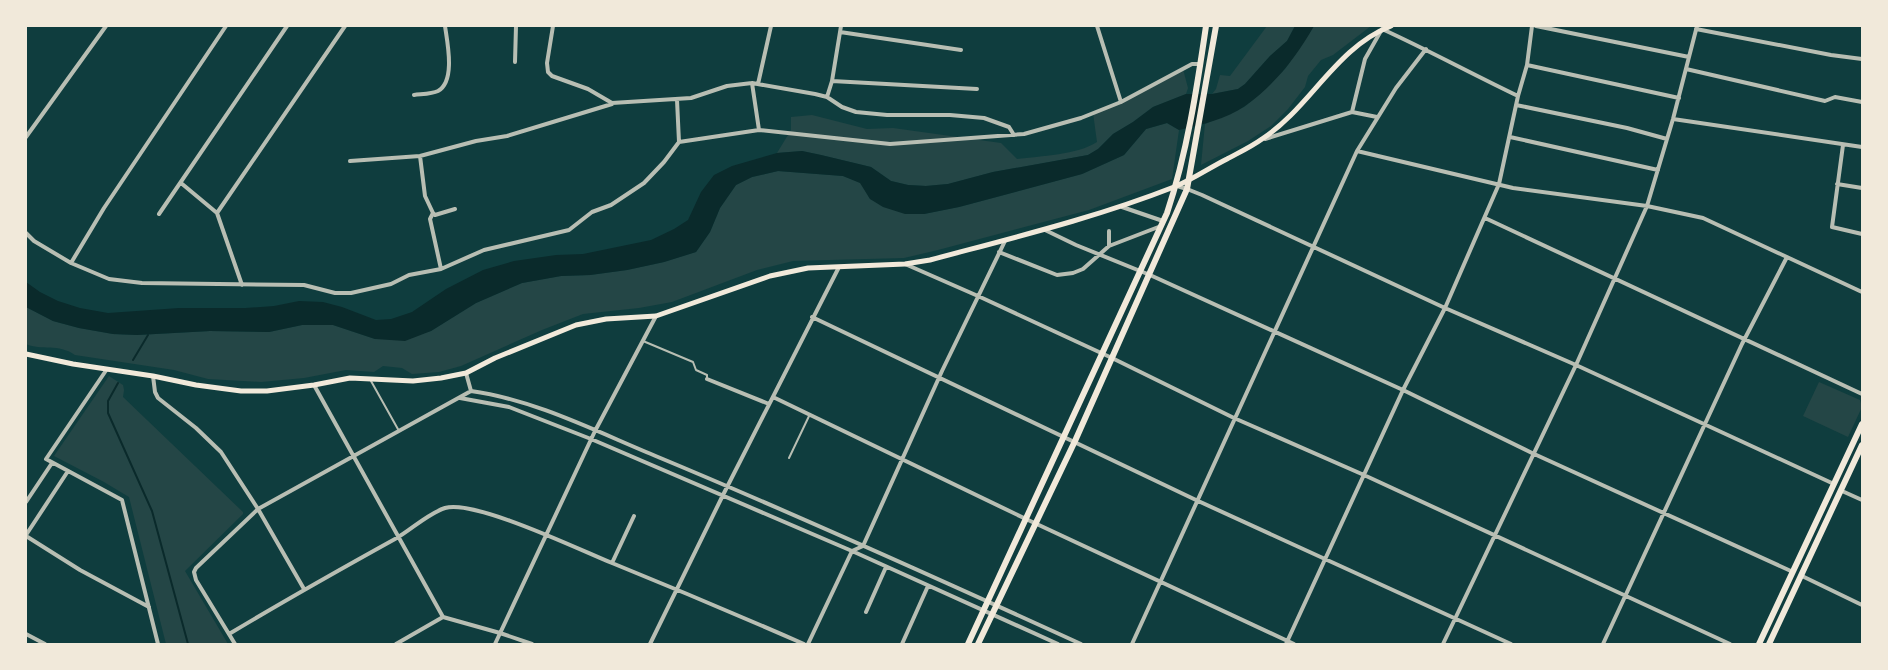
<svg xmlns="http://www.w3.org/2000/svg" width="1888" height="670" font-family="'Golos Text',sans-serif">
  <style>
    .green { fill: #244646 }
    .water { fill: #0a2a2b }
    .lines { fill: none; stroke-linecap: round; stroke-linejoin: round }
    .stream { stroke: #0a2a2b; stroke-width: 2 }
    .service { stroke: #b8beb3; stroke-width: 2 }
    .minor { stroke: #b8beb3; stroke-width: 4 }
    .secondary { stroke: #f1e9da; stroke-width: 5 }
    .primary { stroke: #f1e9da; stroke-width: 6 }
  </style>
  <rect width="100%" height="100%" fill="#0f3d3e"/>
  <path class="green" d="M1267,26H1295L1287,41L1270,56L1245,84L1238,89L1212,94L1216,89L1220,75L1230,76Z
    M1314,26H1371L1333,55L1321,60L1308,76L1305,87L1288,109L1271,126L1248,141L1201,165L1205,124L1244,107L1255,98L1285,69Z
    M1183,69L1188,88L1186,94L1153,107L1133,122L1113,134L1098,149L1088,155L993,172L948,184L926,186L908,185L891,181L871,167L821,155L802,151L777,153L791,130V117L812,115L867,129L893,128L1001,143L1017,159C1041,156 1077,155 1097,142L1093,113L1121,102Z
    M1167,123L1179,130L1172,179L1089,210L938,250L904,258L793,261L757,270L672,302L639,308L583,314L542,330L461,366L439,372L412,374L402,368L383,366L374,372L346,370L304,378L261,382L208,379L174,370L75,355C58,343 42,351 26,344V307L53,321L79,328L113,334L137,335L210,331L269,332L302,325H333L375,339L431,331L476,303L522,283L561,276L590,275L627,270L664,262L696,252L710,232L720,208L736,185L752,177L778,171L843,176L861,183L870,199L924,214L959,207L1082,174L1124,155L1146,129Z
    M109,376L123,385L124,390L123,397L243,512V514L185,571L228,644H166L129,497L104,482L54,456Z
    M1819,382L1860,400L1862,407L1848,437L1803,416Z"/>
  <path class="water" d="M1295,26H1314C1297,56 1274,86 1245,106C1227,119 1200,125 1179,130L1167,123L1146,129L1124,155L1082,174L959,207L924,214H905L883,207L870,199L860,183L843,176L778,171L752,177L736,185L720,208L710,232L696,252L664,262L627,270L590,275L561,276L522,283L476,303L431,331L405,341L375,339L333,325H302L269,332L210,331L137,335L113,334L79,328L53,321L26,307V282L40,292L58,301L80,308L108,313L179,308H245L274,306L299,301L323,302L342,307L376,320L391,319L412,312L446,289L483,270L514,261L556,255L583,254L651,240L674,229L688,220L701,192L714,175L732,166L777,153L802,151L821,155L871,167L891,181L908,185L926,186L948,184L993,172L1088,155L1098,149L1113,134L1133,122L1153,107L1186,94H1212L1238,89L1245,84L1270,56L1287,41Z"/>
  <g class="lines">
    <path class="stream" d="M133,360L148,335
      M118,383L108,401V413L152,511L188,644"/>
    <path class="service" d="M643,341L693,362L696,370L707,375V379
      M371,381L399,431
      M789,458L810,414"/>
    <path class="minor" d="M553,26L547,63L548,72L552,76L588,89L612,103L691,98L727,86L752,83L815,94L827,97L842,107L856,112L887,115H950L984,118L1009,127L1014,135
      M1097,26L1121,102
      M1536,26L1689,57
      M1696,29L1831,55L1862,59
      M840,32L961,50
      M515,62L516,26
      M1527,65L1679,98
      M1686,69L1825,101L1835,97L1862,102
      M832,81L977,89
      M752,83L759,130
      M758,84L771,26
      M414,95C422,94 432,94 438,91C456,81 447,41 445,26
      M827,97L832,81L841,26
      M1516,105L1627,128L1667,139
      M1352,112L1365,59L1382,29C1428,50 1472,74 1518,96
      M1673,119L1862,147
      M26,137L106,26
      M1510,137L1658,170
      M1265,139L1352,112L1377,117
      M679,142L759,130L890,144L1024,134L1081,118L1121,102L1192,64H1200
      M1843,145L1832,227L1862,234
      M1357,151L1513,188L1647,206L1703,218L1862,292
      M420,156L425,196L433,213L435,215L455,209
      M350,161L420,156L476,141L507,136L612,104
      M181,183L217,213L242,285
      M1837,184L1862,188
      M1177,186L1187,189L1202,195L1445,308L1576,365L1834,484
      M1122,207L1163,221
      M217,213L345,26
      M433,213L430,219L441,269
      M159,214L287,26
      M1485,218L1862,394
      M1045,230L1076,245L1150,275L1403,390L1532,453L1793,572
      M1109,231V246
      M26,233L34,241L71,263L109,279L142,283L304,285L335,293H351L391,284L409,275L441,269L484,250L569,230L592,212L611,205L644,183L664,162L679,142L677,100
      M999,252L1057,275L1073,273L1083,269L1109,246L1161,226
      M71,263L104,208L226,26
      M905,264L978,296L1112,358L1234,418L1364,475L1730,644
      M812,317L1196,500L1511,644
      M107,369L46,459L122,500L158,644
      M153,376L155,392L158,398L196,428L221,452L258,509L304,589
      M707,379L769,404
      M314,385L443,617
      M471,391C536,400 597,432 658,457C800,516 941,580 1081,644
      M773,397L1026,519L1294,644
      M460,398L509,407L591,439L852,551L1058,644
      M1842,491L1862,500
      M26,502L52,463
      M26,535L68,471
      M26,536L80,570L149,607
      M612,563L634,516
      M1802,576L1862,605
      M866,612L886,567
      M443,617L500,633L532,644
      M26,634L45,644
      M229,634C284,601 339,570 395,539C411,530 427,514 445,508C474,499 580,550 612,563C676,589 740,616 804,644
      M235,644L196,580L194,572L196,568L258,509L471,391L466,373
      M396,644L443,617
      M495,644L595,431L656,316
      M650,644L723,495L839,267
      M808,644L852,551L863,546L942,371L1005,241
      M902,644L928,586
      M1132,644L1357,151L1396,88L1426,49
      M1286,644L1403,390L1445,308L1499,184L1518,96L1527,65L1532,26
      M1443,644L1576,365L1647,206L1673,119L1697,26
      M1603,644L1742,344L1787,257"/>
    <path class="secondary" d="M26,354L73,364L153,376L196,385L241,391H267L314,385L350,378L413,381L441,378L466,373L495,358L576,325L606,319L656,316L770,276L808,268L905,264L930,260C1012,238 1095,218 1174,187C1192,180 1209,168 1227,159C1238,153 1251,147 1262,139C1311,107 1335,48 1391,26"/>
    <path class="primary" d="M968,644L1167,213C1187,153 1197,88 1206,26
      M978,644L1075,441L1187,189L1216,26
      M1759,644L1862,424
      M1769,644L1862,445"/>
  </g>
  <rect width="1888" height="670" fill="none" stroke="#f1e9da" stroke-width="54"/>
</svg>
